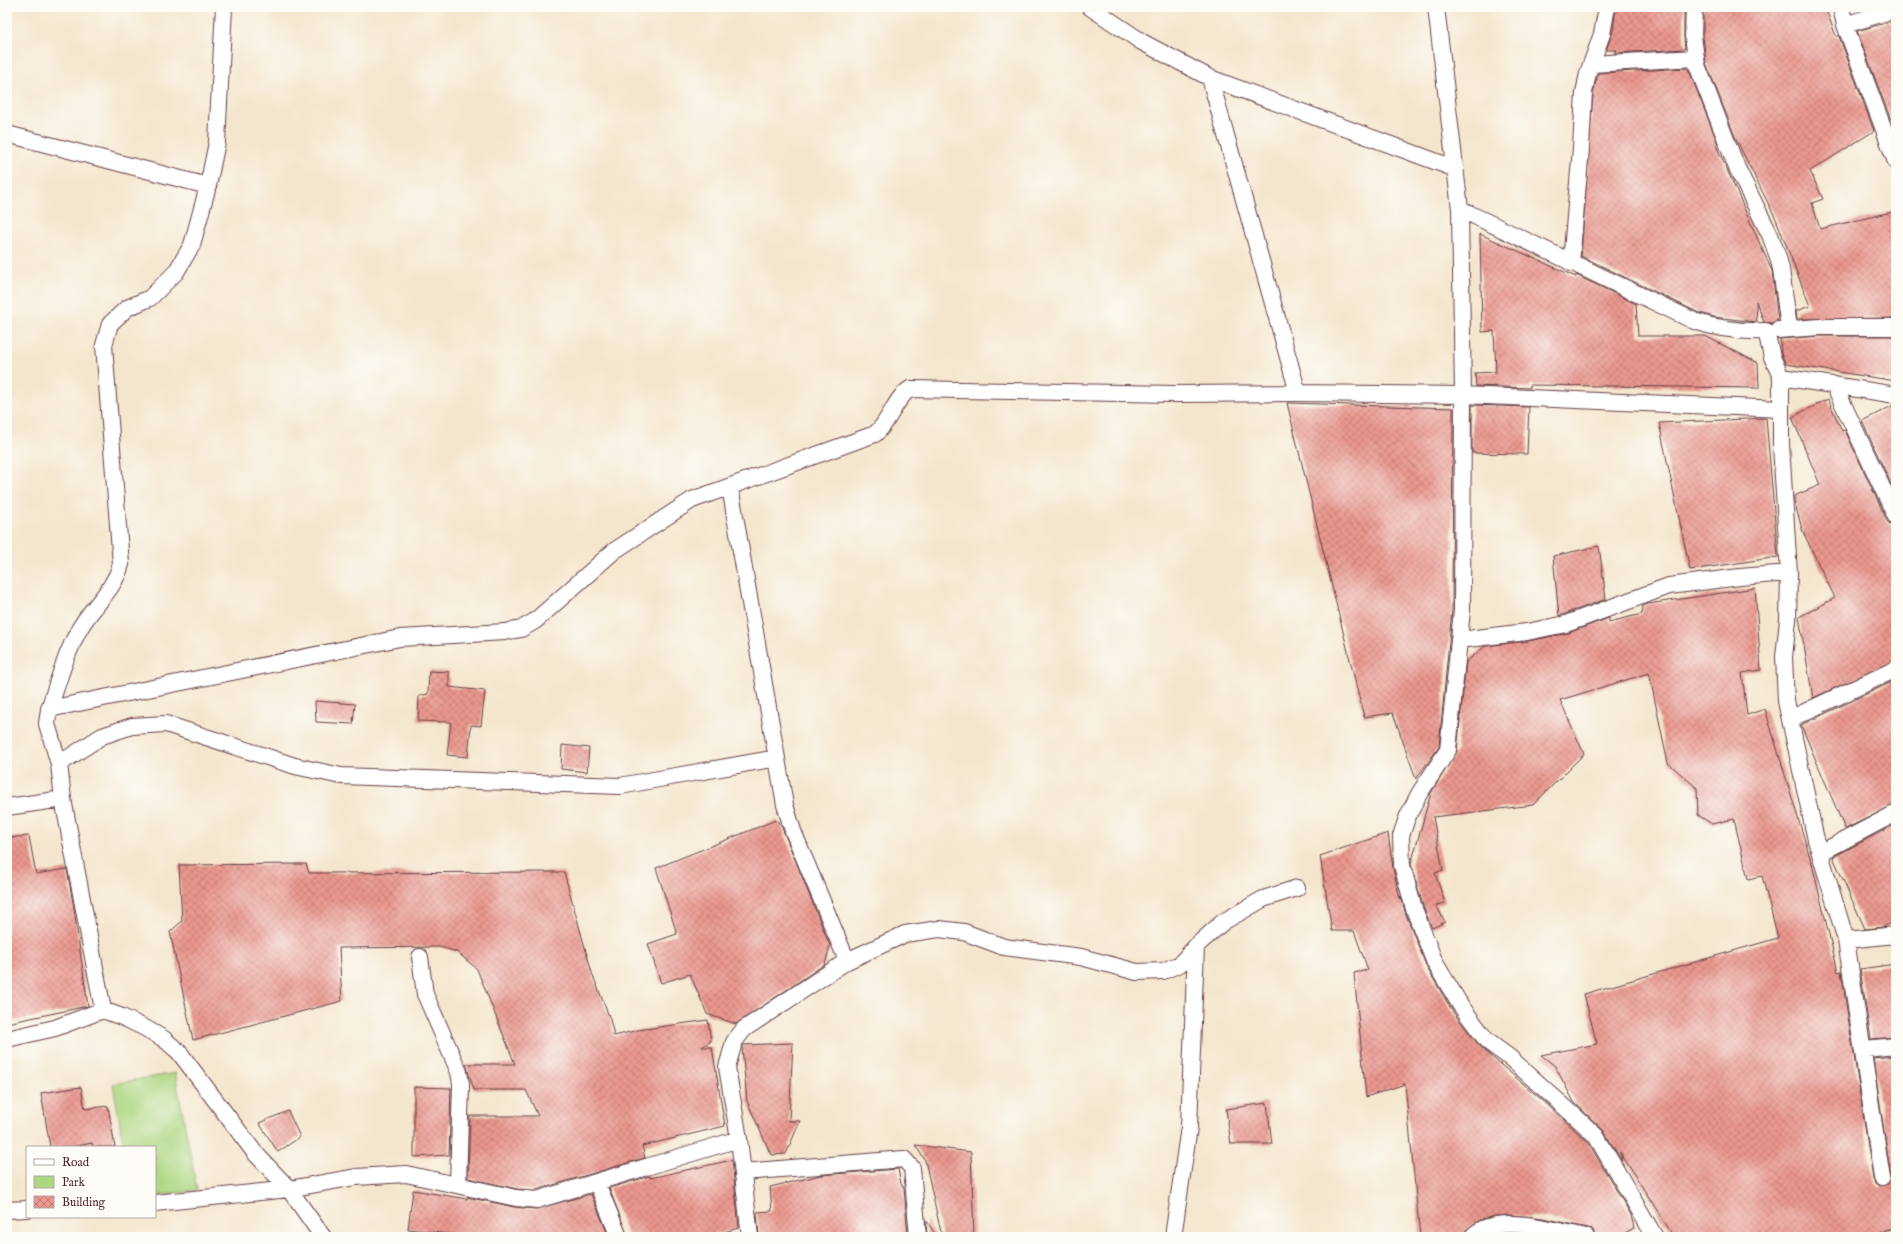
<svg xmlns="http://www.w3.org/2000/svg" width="1903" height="1244" font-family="'IM FELL English',serif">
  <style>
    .green { fill: #add782; stroke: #7c7b56 }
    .park { fill: url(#park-tufts); stroke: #7c7b56 }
    .building { fill: url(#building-cross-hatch) }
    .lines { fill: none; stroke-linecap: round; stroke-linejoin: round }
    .minor-casing { stroke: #643d43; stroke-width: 18 }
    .minor { stroke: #fff; stroke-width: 16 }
  </style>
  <defs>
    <pattern id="park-tufts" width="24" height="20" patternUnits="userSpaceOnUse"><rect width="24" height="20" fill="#add782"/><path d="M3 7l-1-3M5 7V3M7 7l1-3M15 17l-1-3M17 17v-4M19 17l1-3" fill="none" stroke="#96b870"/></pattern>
    <pattern id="building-cross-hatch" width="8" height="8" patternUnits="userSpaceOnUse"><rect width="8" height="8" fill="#eb988f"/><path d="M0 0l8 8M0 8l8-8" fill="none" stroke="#c07b75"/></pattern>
  </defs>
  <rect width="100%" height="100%" fill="#fdfcf7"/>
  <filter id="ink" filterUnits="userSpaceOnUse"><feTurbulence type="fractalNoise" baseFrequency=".025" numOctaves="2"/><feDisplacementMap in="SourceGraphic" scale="8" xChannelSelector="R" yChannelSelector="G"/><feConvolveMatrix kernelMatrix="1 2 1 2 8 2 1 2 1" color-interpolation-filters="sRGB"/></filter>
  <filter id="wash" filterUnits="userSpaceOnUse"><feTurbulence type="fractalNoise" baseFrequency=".012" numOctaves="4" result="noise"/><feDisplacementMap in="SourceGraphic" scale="16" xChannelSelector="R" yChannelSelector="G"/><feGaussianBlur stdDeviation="0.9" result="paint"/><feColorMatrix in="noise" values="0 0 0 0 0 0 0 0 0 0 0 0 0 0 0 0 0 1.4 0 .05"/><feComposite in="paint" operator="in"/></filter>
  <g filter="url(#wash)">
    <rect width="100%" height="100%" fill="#f4e6ce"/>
    <path class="green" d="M175,1073L197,1190L155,1196V1147H124L113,1084Z"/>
    <path class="park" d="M1896,1225V1237H1870Z"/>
    <g id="blocks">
      <path class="building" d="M1616,7H1684V36L1685,49L1614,53L1617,50H1606L1613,31Z
        M1703,7H1825L1836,36H1839L1874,131L1810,171L1823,199L1812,203L1820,229L1896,211V318L1797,319L1796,311L1810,306L1776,219L1736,139L1706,63L1703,36Z
        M1896,20V117L1891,120L1857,31Z
        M1688,68L1718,144L1716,145L1772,271L1778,320L1771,323L1764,322L1756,301L1757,322L1714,317L1697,312L1581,256L1593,94L1598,73Z
        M1480,234L1576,277V275L1636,304L1638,336H1705L1758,363L1759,388L1530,385V388L1476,386L1475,373L1496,372L1494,331L1482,332Z
        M1820,336H1896V381L1786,364L1781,354L1780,339Z
        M1828,399L1842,431L1845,430L1887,521L1891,525L1896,526V660L1813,698L1799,617L1835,598L1803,532L1794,501V496L1820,485L1792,417Z
        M1287,403L1453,408L1452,610L1439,747L1416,779L1393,713L1364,717Z
        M1896,404V495L1862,421Z
        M1472,405L1529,407L1527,454L1472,453Z
        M1766,418L1778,557L1690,570L1659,423Z
        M1599,546L1606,599L1559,616L1553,556Z
        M1755,588L1761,670L1742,673L1747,715L1765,709L1812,864L1838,972L1841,971L1873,1179L1875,1184L1879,1187L1888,1185L1891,1177L1873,1058L1896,1056V1225L1870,1237H1674L1620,1152L1622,1161L1604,1131L1574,1102L1555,1066L1541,1055L1597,1044L1584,994L1778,938L1762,876L1748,879L1734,819L1712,824L1698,815L1697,788L1668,763L1649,673L1560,700L1584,754L1533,805L1433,817L1443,870L1435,873L1445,903L1436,905L1445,922L1432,928L1423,906L1411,864L1431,793L1457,751L1466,662L1485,646L1528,641L1568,633L1609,618V622L1642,614L1643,606L1648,604Z
        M429,671L449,672V687L485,691L481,726L471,725L468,757L447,755L451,722L418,721L419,696L428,694Z
        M1896,680V804L1845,829L1801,725Z
        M315,701L355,704L353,724L316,722Z
        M562,745L589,748L587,772L561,769Z
        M776,820L781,825L830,946L825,964L736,1024L707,1014L690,974L661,983L648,944L677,934L656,868Z
        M1896,824V921L1883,927L1865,929L1833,857Z
        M1388,833L1393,868L1400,899L1401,896L1405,912L1427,968L1453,1012L1480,1047L1541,1099L1588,1142L1631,1215L1634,1228L1623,1234V1237H1595L1593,1230L1588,1228L1544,1218L1511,1215L1494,1216L1479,1220L1466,1230L1463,1237H1420L1405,1084L1366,1097L1354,973L1368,970L1354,931H1332L1320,856Z
        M29,836L36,874L67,869L74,909L88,1006L7,1023V838Z
        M306,864L309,873L564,872L592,973L610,1019L614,1036L638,1030L708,1020L711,1041L702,1047H712L725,1126L642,1146L645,1158L536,1190L517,1189L468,1178L470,1116H538L526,1090H474L466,1064H515L477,969L457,952L440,947L339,948L342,1001L193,1040L170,932L182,921L179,865Z
        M1896,964V1037L1871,1039L1860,969Z
        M793,1043L789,1121H800L786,1154L771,1155L747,1101L742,1047L744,1045Z
        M81,1087L85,1109L108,1106L115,1147H93L92,1143L71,1147H50L41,1093Z
        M414,1087L451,1088L449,1155L414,1157Z
        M1267,1103L1272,1144H1231L1226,1109Z
        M288,1111L300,1137L278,1152L259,1123Z
        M915,1145L971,1152L974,1237H942L925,1160Z
        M732,1160L739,1228L705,1237H628L609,1188L650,1176V1178Z
        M898,1169L901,1184L904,1188L908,1237H759L757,1212L772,1211L770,1187L821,1175Z
        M413,1190L467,1199V1197L514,1207L536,1209L591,1194L609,1237H473L408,1229Z
        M926,1220L937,1237H927Z
        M1510,1234H1525L1542,1237H1489Z"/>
    </g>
  </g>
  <g filter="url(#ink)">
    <use href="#blocks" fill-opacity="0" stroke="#643d43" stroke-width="1"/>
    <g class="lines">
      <g class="minor-casing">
        <path id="minor" d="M1090,7L1142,42L1210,78L1456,169
          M1436,7L1460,209L1463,395L1462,610L1448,750L1419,794L1407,818L1401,836L1402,865L1414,909L1435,963L1461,1006L1487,1041L1509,1057L1578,1119L1596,1136L1655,1237
          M1694,7L1693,36L1697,65L1737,168L1770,235L1778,257L1781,269L1789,328
          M1841,7L1845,25L1896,9
          M1845,25L1896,162
          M1592,64L1695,58
          M1210,78L1298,393
          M7,134L208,186L217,142L224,7
          M1460,209L1694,321C1718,329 1740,332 1766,331L1772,357L1781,377V445L1789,573L1788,620L1784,657L1786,701L1816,840L1846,940L1882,1178
          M1571,263L1581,148L1584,93L1588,73L1602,34L1607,7
          M1778,330L1820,327H1896
          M1781,377L1896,395
          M1834,385L1896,517
          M730,487L785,805L793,831L847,961
          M1459,640L1527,632L1566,624L1669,586L1740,577L1789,573
          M49,709C58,682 66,653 80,628C93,605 114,591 121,564L104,345L110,324L127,308L150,298L176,272L192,245L208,186
          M1790,719L1896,669
          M59,764L102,736L132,726L166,724L295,766L341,776L620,786L777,758
          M7,807L63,799
          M1820,853L1896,813
          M1846,940L1896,935
          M420,957L425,994L459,1072L461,1084L458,1184
          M103,1010L63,799L59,764L47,724L49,709L400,638L505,632L521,629L535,621L614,551L692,500L875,434C890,422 894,399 910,389L1174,394L1298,393L1463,395L1781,409
          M7,1039L55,1028L103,1010L122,1017L145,1028L164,1039L179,1052L255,1153L289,1189L323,1237
          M1864,1049L1896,1046
          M743,1172L904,1159L912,1168L918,1237
          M597,1183L619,1237
          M155,1203L289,1189L356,1177L406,1174L516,1198L537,1200L739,1139
          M7,1210L27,1209
          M750,1237L739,1139L727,1067L734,1042L744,1029L847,961L905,934L939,929L964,932L1004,947L1081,957L1137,972L1163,971L1180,964L1196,946L1223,922L1263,899L1297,888
          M1173,1237L1189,1127L1196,946
          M1472,1237C1494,1211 1557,1231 1586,1237"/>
      </g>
      <use href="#minor" class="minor"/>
    </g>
  </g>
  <rect width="1903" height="1244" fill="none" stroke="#fdfcf7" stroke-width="24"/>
  <rect x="26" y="1146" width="130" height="72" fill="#fdfcf7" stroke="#b5a4a5"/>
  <rect x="34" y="1159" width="20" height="6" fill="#ffffff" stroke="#b5a4a5"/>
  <text x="62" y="1166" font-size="12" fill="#4a1f2b">Road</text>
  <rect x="34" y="1176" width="20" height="12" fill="#add782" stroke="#b5a4a5"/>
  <text x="62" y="1186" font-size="12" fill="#4a1f2b">Park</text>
  <rect x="34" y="1196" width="20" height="12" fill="url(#building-cross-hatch)" stroke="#b5a4a5"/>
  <text x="62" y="1206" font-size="12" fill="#4a1f2b">Building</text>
</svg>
